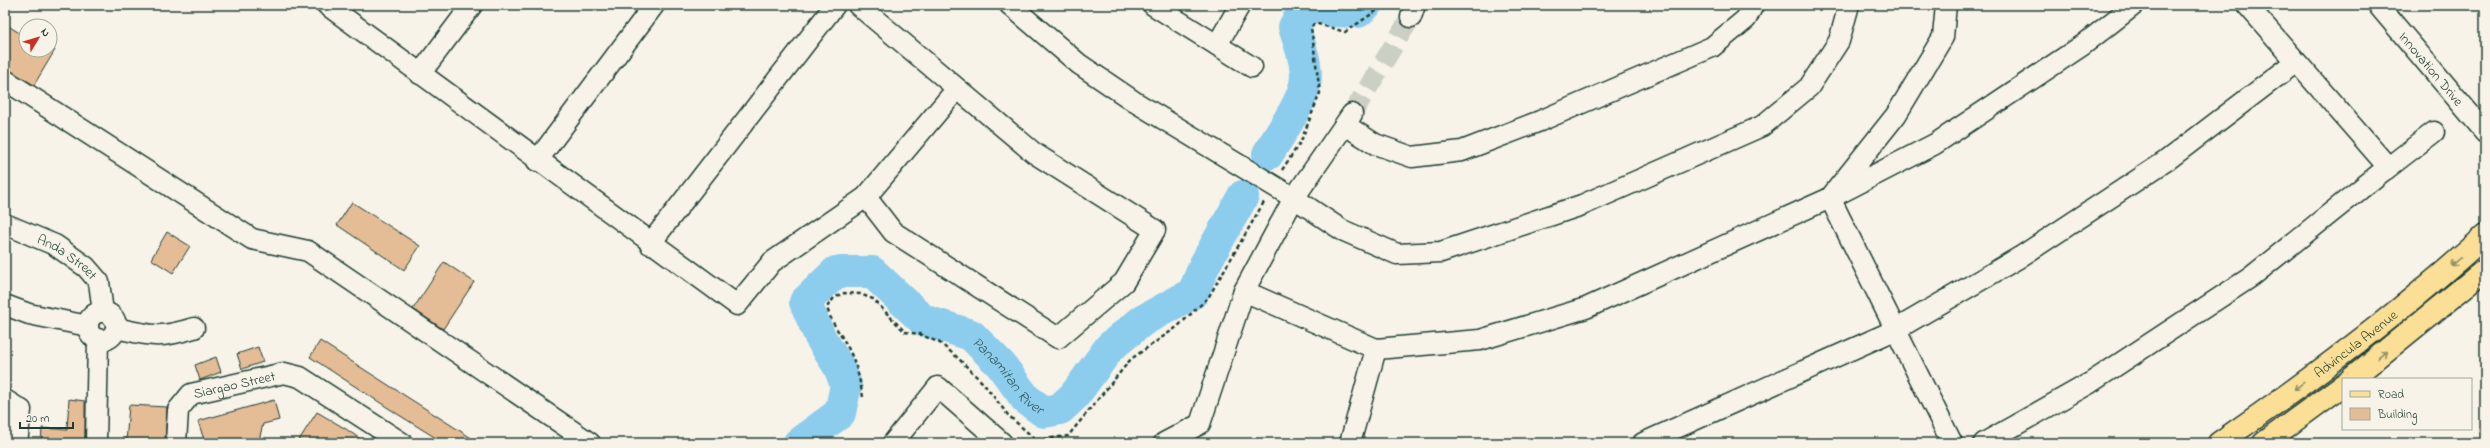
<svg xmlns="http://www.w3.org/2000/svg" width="2490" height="448" font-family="'Indie Flower',sans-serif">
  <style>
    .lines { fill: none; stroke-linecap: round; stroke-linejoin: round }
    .river { stroke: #8ccced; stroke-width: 32 }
    .building { fill: #e4bc95; stroke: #1f3d34 }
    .minor-tunnel { stroke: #cccfc4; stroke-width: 20; stroke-dasharray: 20 10; stroke-linecap: butt }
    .minor-casing { stroke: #1f3d34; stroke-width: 23 }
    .major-casing { stroke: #1f3d34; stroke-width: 25 }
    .path { stroke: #1f3d34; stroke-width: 2.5; stroke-dasharray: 4 3; stroke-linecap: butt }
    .minor { stroke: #f7f3e8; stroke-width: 20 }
    .major { stroke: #fbdf96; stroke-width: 22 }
    .oneway { stroke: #8d8e65 }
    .labels { text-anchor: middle; stroke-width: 4; stroke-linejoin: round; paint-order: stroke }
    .street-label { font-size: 14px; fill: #1f3d34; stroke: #f7f3e8 }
    .water-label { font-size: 15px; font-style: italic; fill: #355a59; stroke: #f7f3e8 }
  </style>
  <rect width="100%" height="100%" fill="#f7f3e8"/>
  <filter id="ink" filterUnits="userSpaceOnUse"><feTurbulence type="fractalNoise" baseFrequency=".025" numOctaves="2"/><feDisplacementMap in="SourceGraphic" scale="8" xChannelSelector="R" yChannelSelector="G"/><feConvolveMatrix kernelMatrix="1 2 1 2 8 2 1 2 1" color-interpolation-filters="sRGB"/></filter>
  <g filter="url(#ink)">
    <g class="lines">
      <g class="river">
        <path d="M1268,154C1280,133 1306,99 1306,76C1306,59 1299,43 1294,27L1304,9L1320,6L1331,11L1358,12L1366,5"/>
        <path id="s1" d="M799,443L840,413L846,385L839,367L820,337L805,302L836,272H872L923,320L971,335L1001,365L1026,399L1044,412L1060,409L1074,396L1110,347L1142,321L1193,293L1205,264L1243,196"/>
      </g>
    </g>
    <path class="building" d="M5,24L26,37V50H55L34,85L5,68Z
      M352,202L420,246L404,270L337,225Z
      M167,232L190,246L173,273L151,259Z
      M444,262L474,282L443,329L413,309Z
      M320,341L354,363L479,443H444L399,415L310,357Z
      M258,347L263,362L242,369L237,354Z
      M216,357L221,372L200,380L195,365Z
      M69,399L85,401V443H41L42,428L67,430Z
      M274,400L279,420L263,424L260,436L262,443H205L198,421Z
      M129,405L167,407L165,443H126Z
      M317,412L346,429L366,443H297Z"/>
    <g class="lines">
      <path class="minor-tunnel" d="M1352,114L1411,17"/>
      <g class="minor-casing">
        <g id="minor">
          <path d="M327,5L737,305L772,262L866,197L956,90"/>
          <path d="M858,5L1034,153L1155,230L1124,282L1058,338L893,232L866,197"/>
          <path d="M1010,5L1079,64L1135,102L1294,198L1342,230L1397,254L1441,252L1582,205L1762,126L1809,87L1839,41L1849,5"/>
          <path d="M1153,5L1252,67"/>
          <path d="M1946,5L1943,37L1896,115L1830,198L1952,443"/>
          <path id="s2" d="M2378,5L2485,132"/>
          <path d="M1411,17L1415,5"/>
          <path d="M1217,45L1240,5"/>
          <path d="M420,74L472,5"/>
          <path d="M5,80L252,239L308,251L590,443"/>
          <path d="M1345,125L1375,144L1412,157L1462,151L1540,121L1712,47L1746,19L1753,5"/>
          <path d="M537,161L654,5"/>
          <path d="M2385,170L2434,132"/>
          <path id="s3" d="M5,224L55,245L86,267L99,282L103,312"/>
          <path d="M650,244L835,5"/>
          <path d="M5,305L29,314L88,326"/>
          <circle cx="102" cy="326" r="14"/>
          <path d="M116,328C152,336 158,339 194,328"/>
          <path d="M1376,349L1480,340L1586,308L1830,198L1935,144L2083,45L2134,5"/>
          <path d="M5,400L21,410L17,443"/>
          <path d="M96,443L98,339"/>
          <path id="s4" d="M176,443L178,410L191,394L284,373L300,377L402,443"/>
          <path d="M893,443L938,387L1002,443"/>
          <path d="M1164,443L1200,424L1244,291"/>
          <path d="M1350,443L1376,349L1244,291L1294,198L1352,114"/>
          <path d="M1643,443L1895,330L2020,257L2166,161L2296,62"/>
          <path d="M1984,443L2090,383L2251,277L2388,167L2247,5"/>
        </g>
      </g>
      <g class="major-casing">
        <g id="major">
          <path d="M2351,379L2485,270"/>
          <path id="s5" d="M2219,443C2312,379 2401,312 2485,236"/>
          <path d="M2264,443L2343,385"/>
        </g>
      </g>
      <path class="path" d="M1282,170L1301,141L1320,93L1311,27L1315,23L1345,32L1385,5
        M863,397C860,381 857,366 850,352C843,336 831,324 827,307L834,298L844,293L860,294L873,299L905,332L919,334L940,343L958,358L983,383L1008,415L1036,440L1068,436L1131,359L1177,327L1208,298L1264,202"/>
      <use href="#minor" class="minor"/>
      <use href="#major" class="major"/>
    </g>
    <defs><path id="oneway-shaft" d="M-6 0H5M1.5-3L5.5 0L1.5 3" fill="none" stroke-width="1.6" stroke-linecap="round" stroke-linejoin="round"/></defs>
    <g class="oneway">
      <use href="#oneway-shaft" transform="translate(2456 262) rotate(138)"/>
      <use href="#oneway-shaft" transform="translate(2382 355) rotate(-38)"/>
      <use href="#oneway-shaft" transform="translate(2299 386) rotate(144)"/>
    </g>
  </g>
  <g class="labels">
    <g class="street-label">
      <text dy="5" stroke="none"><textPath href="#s2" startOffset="83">Innovation Drive</textPath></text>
      <text dy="5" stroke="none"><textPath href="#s3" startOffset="71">Anda Street</textPath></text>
      <text dy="5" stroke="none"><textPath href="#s5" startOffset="169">Advincula Avenue</textPath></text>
      <text dy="5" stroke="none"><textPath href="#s4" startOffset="98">Siargao Street</textPath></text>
    </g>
    <g class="water-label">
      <text dy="5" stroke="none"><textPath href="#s1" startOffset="427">Panamitan River</textPath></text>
    </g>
  </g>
  <rect width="2490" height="448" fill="none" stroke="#f7f3e8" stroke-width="20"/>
  <rect x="10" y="10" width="2470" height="428" fill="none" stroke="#1f3d34" stroke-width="1.5" filter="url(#ink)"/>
  <rect x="2342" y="378" width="130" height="52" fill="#f7f3e8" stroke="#a1aaa0"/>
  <rect x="2350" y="391" width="20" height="6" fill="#fbdf96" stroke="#a1aaa0"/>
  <text x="2378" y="398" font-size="12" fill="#1f3d34">Road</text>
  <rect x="2350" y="408" width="20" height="12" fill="#e4bc95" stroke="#a1aaa0"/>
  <text x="2378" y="418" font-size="12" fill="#1f3d34">Building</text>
  <g transform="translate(38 38) rotate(52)"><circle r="19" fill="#f7f3e8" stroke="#a1aaa0"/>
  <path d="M0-3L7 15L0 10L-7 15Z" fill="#c8321e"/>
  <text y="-6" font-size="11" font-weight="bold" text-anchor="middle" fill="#1f3d34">N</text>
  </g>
  <path d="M20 422v6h53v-6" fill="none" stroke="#1f3d34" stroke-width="2"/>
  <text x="26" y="422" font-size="12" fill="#1f3d34" stroke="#f7f3e8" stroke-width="3" paint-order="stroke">20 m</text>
</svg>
